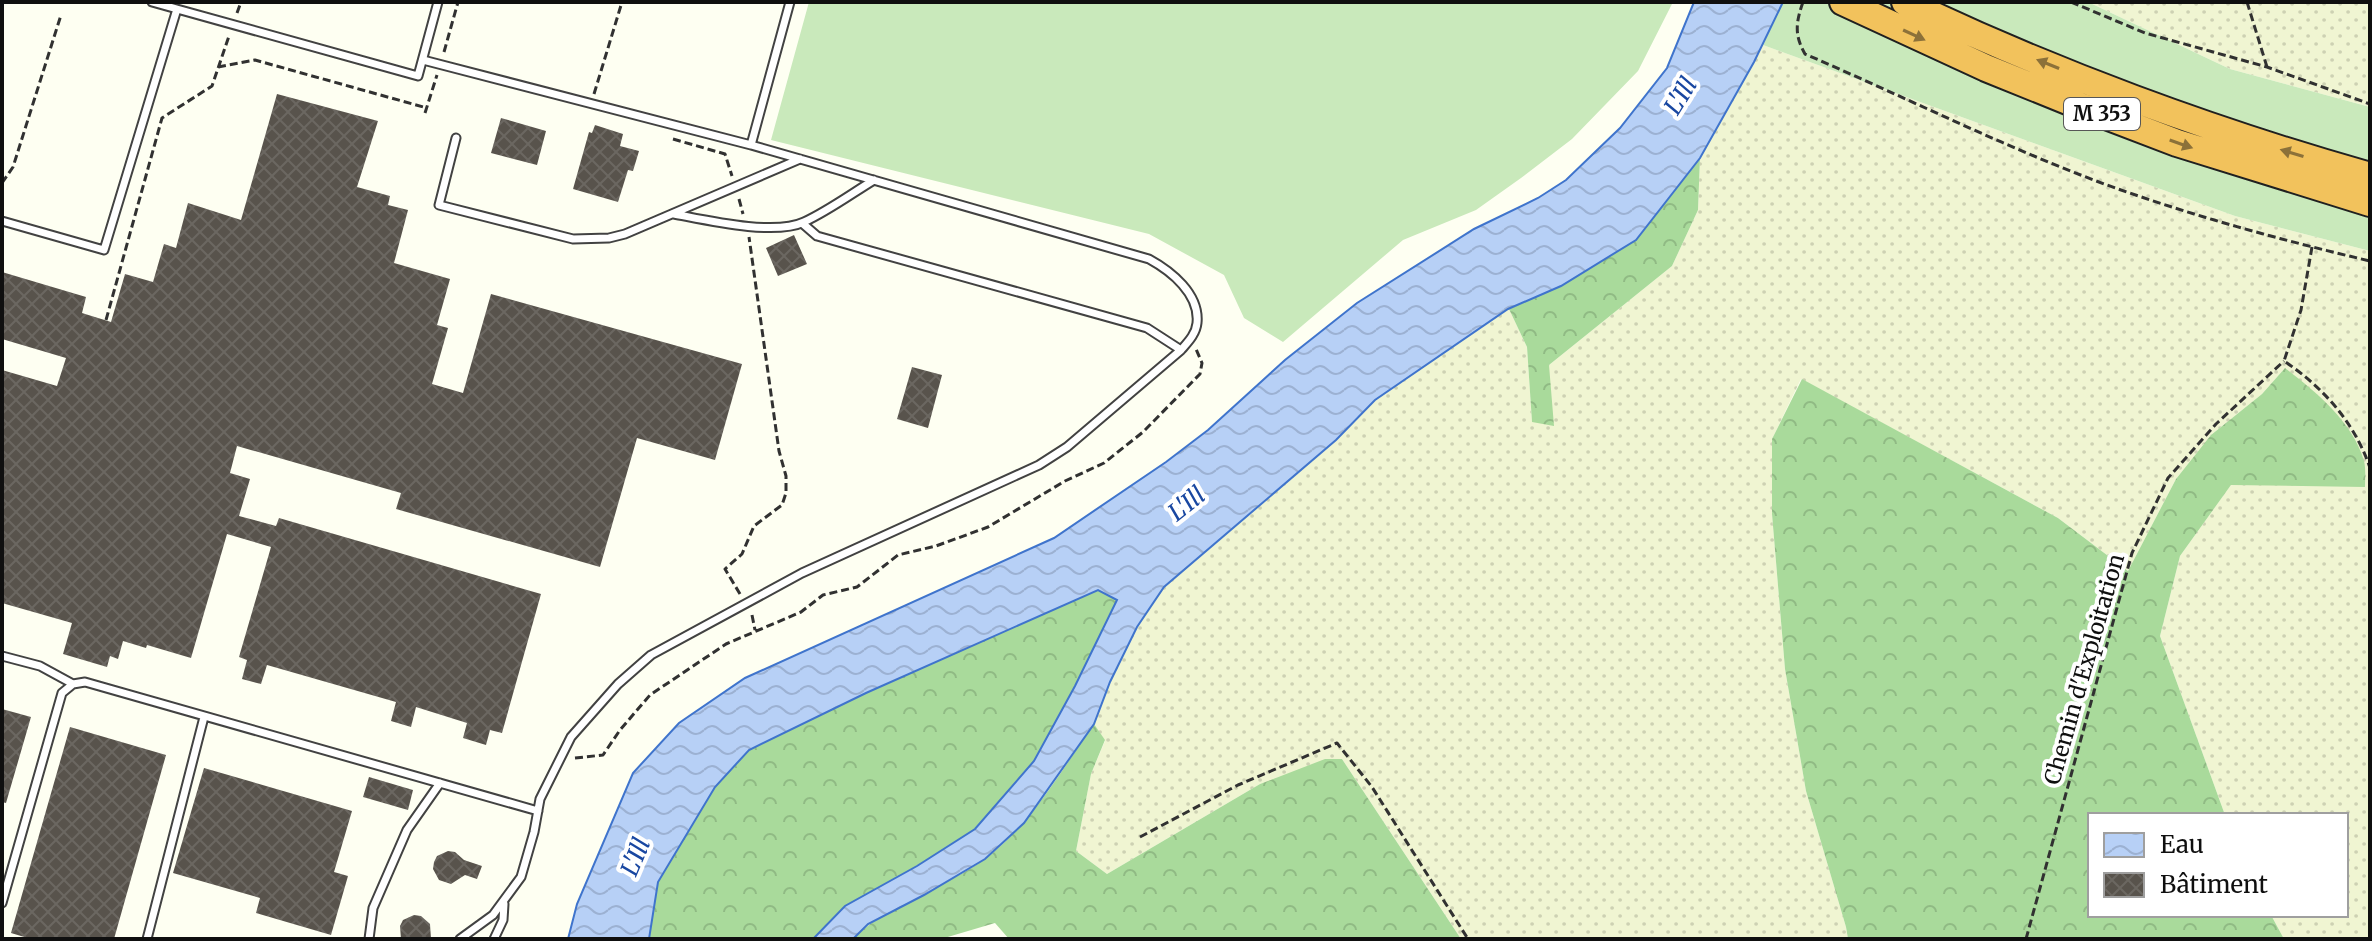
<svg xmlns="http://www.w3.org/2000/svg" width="2372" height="941" font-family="Merriweather,serif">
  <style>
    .farmland { fill: url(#farmland-dots) }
    .grass { fill: #c9e9bb }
    .forest { fill: url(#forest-crowns) }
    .water { fill: url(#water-waves); stroke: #3f74cc; stroke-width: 2 }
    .building { fill: url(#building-cross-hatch) }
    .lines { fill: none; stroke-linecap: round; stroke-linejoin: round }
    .lane-casing { stroke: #424242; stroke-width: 11 }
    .highway-casing { stroke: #202020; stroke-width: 30 }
    .path { stroke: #313131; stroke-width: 3; stroke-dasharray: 8 4; stroke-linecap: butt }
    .lane { stroke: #fff; stroke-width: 7 }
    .highway { stroke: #f2c25c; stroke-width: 26 }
    .oneway { fill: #8c7139 }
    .labels { text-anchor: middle; stroke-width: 8; stroke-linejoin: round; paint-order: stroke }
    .shield { fill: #fff; stroke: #575757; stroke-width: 2 }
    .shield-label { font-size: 20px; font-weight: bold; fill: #0f0f0f }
    .street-label { font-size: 22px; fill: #0f0f0f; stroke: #fff }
    .water-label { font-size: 24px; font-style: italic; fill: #1947a1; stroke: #fff }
  </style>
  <defs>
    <pattern id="farmland-dots" width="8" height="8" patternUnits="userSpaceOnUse" patternTransform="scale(2)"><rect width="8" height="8" fill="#f0f5d2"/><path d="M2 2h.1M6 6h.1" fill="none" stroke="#cdd1b3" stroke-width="1.8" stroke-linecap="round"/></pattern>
    <pattern id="forest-crowns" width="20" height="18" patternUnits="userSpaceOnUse" patternTransform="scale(2)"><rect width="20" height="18" fill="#a9da9b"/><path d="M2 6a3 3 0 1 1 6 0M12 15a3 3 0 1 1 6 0" fill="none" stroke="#90ba84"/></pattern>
    <pattern id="water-waves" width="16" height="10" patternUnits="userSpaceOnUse" patternTransform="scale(2)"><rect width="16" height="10" fill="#b7d0f6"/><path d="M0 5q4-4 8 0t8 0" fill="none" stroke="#9cb1d2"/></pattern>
    <pattern id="building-cross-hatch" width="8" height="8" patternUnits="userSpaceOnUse" patternTransform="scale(2)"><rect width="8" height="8" fill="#58534c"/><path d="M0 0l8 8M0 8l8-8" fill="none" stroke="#6b6761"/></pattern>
  </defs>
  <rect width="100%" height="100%" fill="#fefff2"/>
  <path class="farmland" d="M2088,2H2370V107L2230,69Z
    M1763,45L2235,216L2370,251V939H2284L2271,915H2346V815H2225L2160,636L2180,556L2231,485L2285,368L2262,394L2211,435L2176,479L2128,571L2058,518L1801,379L1772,439V514L1785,669L1806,791L1846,927L1848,939H1461L1342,759L1260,784L1107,874L1076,851L1091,774L1105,741L1094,724L1110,682L1137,627L1164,587L1336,440L1375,400L1509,309L1527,347L1532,422L1549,365L1672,266L1698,210L1700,158Z"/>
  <path class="grass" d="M809,2H1673L1638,71L1572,139L1521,178L1476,210L1403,240L1283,342L1244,318L1224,275L1149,234L771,140Z
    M1783,2H2088L2230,69L2370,107V251L2235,216L1763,45Z"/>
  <path class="forest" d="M1700,158L1698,210L1672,266L1549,365L1554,426L1532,422L1527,347L1509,309L1561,286L1636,240Z
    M2285,368C2315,391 2353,422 2364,461C2366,469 2365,479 2365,487L2231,485L2180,556L2160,636L2225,815H2090V915H2271L2284,939H1848L1846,927L1806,791L1785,669L1772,514V439L1802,379L2058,518L2128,571L2176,479L2211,435L2262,394Z
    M1098,590L1117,600L1075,686L1034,761L975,829L917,866L845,906L813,939H649L658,882L715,787L749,750L866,693Z
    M1094,724L1105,740L1091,774L1076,851L1107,874L1260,784L1325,759H1342L1461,939H1009L995,923L941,939H853C887,904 945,888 985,859C1031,824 1061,771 1094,724Z"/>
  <path class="water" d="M1694,2H1783L1754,62L1700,158L1636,240L1561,286L1508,309L1375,400L1336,440L1164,587L1137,627L1110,682L1094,724L1024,823L985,859L924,895L868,924L853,939H813L845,906L917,866L975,829L1034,761L1075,686L1117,600L1098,590L866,693L749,750L715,787L658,882L649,939H568L577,904L633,773L679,723L745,678L1054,538L1166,462L1208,430L1285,360L1357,303L1474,229L1538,198L1566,180L1620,128L1667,68Z"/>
  <path class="building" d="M277,94L378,121L357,187L390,196L388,205L408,210L394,263L450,279L437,325L448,328L432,384L463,393L491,294L742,364L715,460L637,438L600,567L396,509L401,493L237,446L230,473L250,479L239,516L276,526L279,518L541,594L502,733L490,730L486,745L463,738L467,723L416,707L411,727L391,721L396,702L267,665L261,684L242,679L247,660L239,657L271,547L227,534L191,658L147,645L146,648L123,641L118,659L110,656L107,667L63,654L72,623L2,603V370L57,386L66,358L2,339V272L86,297L82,313L111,322L125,274L153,282L164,244L176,248L188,203L241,220Z
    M501,118L546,131L537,165L491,153Z
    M595,125L623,134L620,146L639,151L633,171L628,170L618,202L573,189L589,132L592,133Z
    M794,235L807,264L778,276L766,248Z
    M912,367L942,375L928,428L897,419Z
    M2,709L31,717L6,803L2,802Z
    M70,727L166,755L114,939H31L11,933Z
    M204,768L352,811L334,872L348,876L331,935L256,913L260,898L173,873Z
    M369,777L413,790L408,810L363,797Z
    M448,851L455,852L464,860L482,866L477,879L465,875L451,884L439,880L433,869L434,862L437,856Z
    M414,915L421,916L430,924L431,939H401L400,926L403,920Z"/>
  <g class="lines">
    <g class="lane-casing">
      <path id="lane" d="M177,9L418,76L438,2
        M423,60L751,145L1149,259C1171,271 1200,294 1197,323C1196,334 1188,342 1181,350L1067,447L1039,465L802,573L651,655L618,684L571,737L540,799L534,832L521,877L493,915L460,939
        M456,138L439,205L573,239L609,238L625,234L800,159
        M751,145L790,2
        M674,214C706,220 774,236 804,222C828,211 851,194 874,180
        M2,221L104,250L177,9L152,2
        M802,223L817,236L1147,328L1181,350
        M2,656L40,666L73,684
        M2,903L62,693L73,684L85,682L538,811
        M147,939L204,717
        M369,939L373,908L407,830L440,783
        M494,939L503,920L504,904"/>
    </g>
    <g class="highway-casing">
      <path id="highway" d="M1843,2L1986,68L2080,106L2177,143L2370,203
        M1905,2C2051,72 2214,132 2370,176"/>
    </g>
    <path class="path" d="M1803,2C1796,22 1794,35 1805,54C1905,97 2004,147 2107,185C2193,216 2281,240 2370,261
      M2071,2L2145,33L2267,67L2370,104
      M2247,2L2267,67
      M237,13L241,2
      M444,52L458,2
      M218,67L255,60L427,108
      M594,94L622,2
      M425,113L437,75
      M673,139L725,154L732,176
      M2,183L13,167L61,15
      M739,199L743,214
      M2312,247L2301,310L2284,361C2323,387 2355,423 2370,468
      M106,320L162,118L212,86L229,36
      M740,594L725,569L742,554L754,526L782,505L786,493V476L779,451L749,237
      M752,615L755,630
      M575,758L603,755L620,730L650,695L726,644L801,612L823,595L857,587L898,555L936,546L988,527L1065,481L1104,463L1143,432L1200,374L1202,363L1196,349
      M1140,837L1238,785L1337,743L1372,787L1468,939
      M2026,939L2132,553L2168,478L2216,424L2284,361"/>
    <use href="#lane" class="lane"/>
    <use href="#highway" class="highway"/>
  </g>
  <defs><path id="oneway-solid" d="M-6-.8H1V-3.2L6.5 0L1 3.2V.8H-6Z" transform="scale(2)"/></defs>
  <g class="oneway">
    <use href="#oneway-solid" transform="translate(1914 35) rotate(25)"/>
    <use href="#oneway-solid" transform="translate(2048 64) rotate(-158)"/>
    <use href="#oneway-solid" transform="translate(2181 144) rotate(19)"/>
    <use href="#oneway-solid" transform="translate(2292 153) rotate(-163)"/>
  </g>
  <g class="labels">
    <rect class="shield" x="2064" y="98" width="76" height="32" rx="6"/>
    <g class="shield-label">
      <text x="2102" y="121">M 353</text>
    </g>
    <g class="street-label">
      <text transform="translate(2084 669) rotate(-74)" y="8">Chemin d'Exploitation</text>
    </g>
    <g class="water-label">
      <text transform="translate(1681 96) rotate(-58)" y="8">L'Ill</text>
      <text transform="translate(1187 504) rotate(-38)" y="8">L'Ill</text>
      <text transform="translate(636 857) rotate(-67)" y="8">L'Ill</text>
    </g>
  </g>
  <rect width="2372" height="941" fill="none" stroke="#0f0f0f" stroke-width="8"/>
  <rect x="2088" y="813" width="260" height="104" fill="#ffffff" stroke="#9f9f9f" stroke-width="2"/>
  <rect x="2104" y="833" width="40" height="24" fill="url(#water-waves)" stroke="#9f9f9f" stroke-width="2"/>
  <text x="2160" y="853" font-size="24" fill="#0f0f0f">Eau</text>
  <rect x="2104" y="873" width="40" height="24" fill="url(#building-cross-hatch)" stroke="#9f9f9f" stroke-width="2"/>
  <text x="2160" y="893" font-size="24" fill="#0f0f0f">Bâtiment</text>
</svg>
